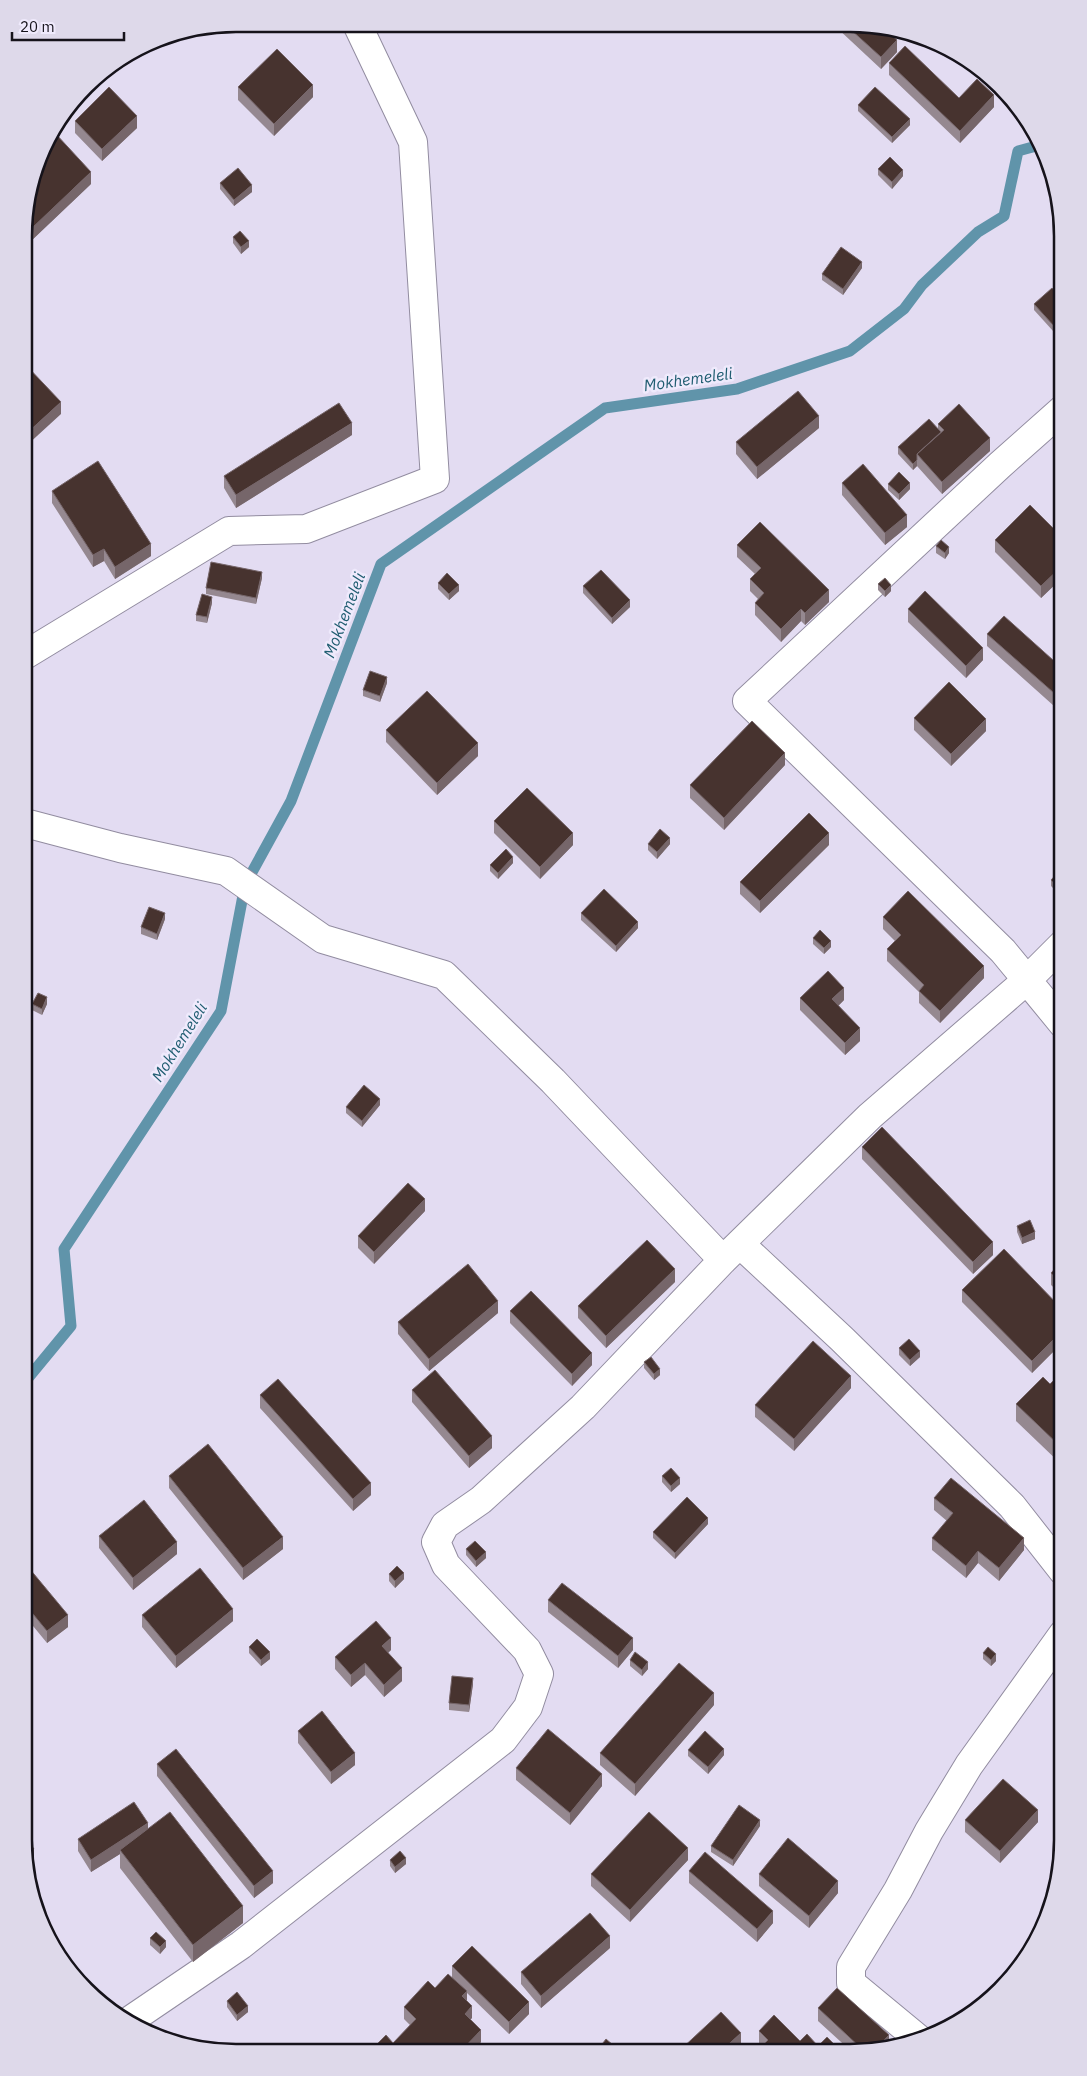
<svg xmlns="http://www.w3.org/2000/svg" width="1087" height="2076" font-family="'IBM Plex Sans',sans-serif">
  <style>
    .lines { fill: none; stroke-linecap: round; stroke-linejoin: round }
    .stream { stroke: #6094aa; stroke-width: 11 }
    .street-casing { stroke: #928ca0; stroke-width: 30 }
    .street { stroke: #fff; stroke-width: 28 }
    .wall { fill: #958890 }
    .shaded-wall { fill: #76666a }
    .building { fill: #47332f; stroke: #76666a }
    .labels { text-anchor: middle; stroke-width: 5; stroke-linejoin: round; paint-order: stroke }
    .water-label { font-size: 16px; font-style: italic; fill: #205d71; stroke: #efeafc }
    .rim { fill: none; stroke: #16131b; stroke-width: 2.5 }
  </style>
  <rect width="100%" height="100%" fill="#e3dcf2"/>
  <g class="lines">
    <path class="stream" d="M24,1383L71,1326L64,1249L221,1011L245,885L291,801L381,564L605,408L737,389L850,351L904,309L922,285L978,232L1004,216L1018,151L1040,145"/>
    <g class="street-casing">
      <path id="street" d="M25,655L229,531L306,529L435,479L413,142L357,24
        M25,823L120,848L226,871L323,939L444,975L553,1081L723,1260
        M1063,1024L1003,951L747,701L1000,465L1063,409
        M740,1244L842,1339L1012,1506L1063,1571
        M129,2021L241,1945L503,1740L528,1707L539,1674L527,1650L446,1565L436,1542L445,1525L481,1500L583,1407L723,1260L870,1116L1027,980L1063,944
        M920,2040L851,1983V1967L898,1890L929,1831L969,1765L1063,1634"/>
    </g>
    <use href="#street" class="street"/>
  </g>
  <path class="wall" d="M836,27L883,28L897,52L881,69Z
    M889,63L959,98L994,107L960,143L889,75Z
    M238,87L313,97L274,136L238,100Z
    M858,105L910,125L892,143L858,111Z
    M75,121L137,128L102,161L75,133Z
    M878,169L903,176L892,189L878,175Z
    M220,183L252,192L234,206L220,189Z
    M91,184L31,241L26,235V209Z
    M233,237L249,247L241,254L233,243Z
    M862,268L843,295L822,280V274Z
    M1063,300V342L1034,310V304Z
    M938,424L990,451L942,494L917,466L913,470L898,454V447L938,429Z
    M819,428L757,479L736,454V442Z
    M352,435L236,508L224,488V476Z
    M842,483L907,527L885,545L842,495Z
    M888,484L910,489L899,500L888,490Z
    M52,491L151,556L115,579L104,561L93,567L52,503Z
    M1063,538V577L1041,598L995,552V540Z
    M737,545L829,602L805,625L801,621L781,642L755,615V603L758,599L750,591V579L755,574L737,557Z
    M936,546L949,553L945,559L936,553Z
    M262,578L256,604L206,594V588Z
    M438,583L459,591L449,600L438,589Z
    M878,584L891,591L885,597L878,590Z
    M583,586L630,607L612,624L583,593Z
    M212,603L207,623L196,621V615Z
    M908,609L983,660L966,678L908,622Z
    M987,634L1063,669V696L1054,706L987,646Z
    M1063,639V654L1061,653V640Z
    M387,683L380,702L363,696V690Z
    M914,718L986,731L951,766L914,730Z
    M386,730L478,756L437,795L386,742Z
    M785,765L724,830L690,798V785Z
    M494,821L573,845L540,879L494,833Z
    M648,844H670L657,859L648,850Z
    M829,845L760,913L740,894V882Z
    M513,863L498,879L490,871V865Z
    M1063,867V898L1051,886V880Z
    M581,913L638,928L616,952L581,920Z
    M883,917L984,978L940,1023L919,1003V992L887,961V949L895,941L883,929Z
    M165,919L157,940L141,934V927Z
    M813,938L831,947L824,954L813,944Z
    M800,998L844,1000L838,1006L860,1041L845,1055L800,1010Z
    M32,1004H47L42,1015L32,1010Z
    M380,1105L362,1127L346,1113V1107Z
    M862,1147L993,1255L973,1274L862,1159Z
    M425,1211L374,1264L358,1248V1236Z
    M1017,1226L1035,1239L1022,1244L1017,1232Z
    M1063,1260V1296L1051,1285V1273Z
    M675,1282L606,1348L578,1318V1306Z
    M962,1290L1063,1310V1342L1032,1373L962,1302Z
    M510,1311L592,1365L572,1386L510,1323Z
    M498,1313L429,1371L398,1334V1322Z
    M899,1348L920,1357L910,1366L899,1355Z
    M644,1362L660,1375L654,1380L644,1368Z
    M1063,1371V1466L1016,1421V1404L1050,1384Z
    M851,1388L794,1451L755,1417V1405Z
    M412,1390L492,1448L469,1468L412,1402Z
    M260,1395L371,1495L353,1511L260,1408Z
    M169,1476L283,1549L243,1580L169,1488Z
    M662,1476L680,1484L671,1492L662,1482Z
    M934,1498L1024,1550L999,1581L978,1563L966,1578L932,1550V1538L947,1521L934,1510Z
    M708,1524L675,1559L653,1538V1532Z
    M99,1536L177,1554L133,1590L99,1548Z
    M466,1549L486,1558L476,1567L466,1555Z
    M24,1562L68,1627L47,1643L24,1615Z
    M389,1574L404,1579L395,1588L389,1581Z
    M548,1600L633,1650L618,1668L548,1612Z
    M142,1615L233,1621L176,1668L142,1627Z
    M249,1647L270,1659L261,1666L249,1653Z
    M391,1650L388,1653L402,1681L384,1697L365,1675L351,1687L335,1669V1657Z
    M983,1653L996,1661L991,1666L983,1659Z
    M630,1660L648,1669L642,1676L630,1666Z
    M473,1684L469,1712L449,1710V1703Z
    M714,1705L635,1796L600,1765V1753Z
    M298,1731L355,1765L331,1784L298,1743Z
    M688,1750L724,1755L708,1774L688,1756Z
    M157,1764L273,1883L254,1898L157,1776Z
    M516,1768L602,1786L570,1825L516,1780Z
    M965,1820L1038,1822L1000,1863L965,1832Z
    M760,1826L733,1866L711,1852V1846Z
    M148,1829L243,1923L193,1962L120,1868V1854L91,1872L78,1851V1839Z
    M390,1860L406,1864L395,1873L390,1866Z
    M688,1860L630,1922L591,1886V1874Z
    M689,1871L773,1923L757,1942L689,1883Z
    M759,1874L838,1893L809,1928L759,1886Z
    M150,1938L166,1947L160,1954L150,1945Z
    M610,1948L541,2008L521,1984V1972Z
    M452,1966L529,2014L509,2034L467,1993V2001L472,2018L470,2019L481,2042L473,2051H371V2050L393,2043L410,2025L404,2019V2007L435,1988L452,1977Z
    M227,2001L248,2012L237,2021L227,2007Z
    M818,2008L889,2046L852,2052L818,2021Z
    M759,2031L800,2041L818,2046H762L759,2043Z"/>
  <path class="shaded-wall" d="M897,40V52L881,69V57Z
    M313,85V97L274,136V124Z
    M994,95V107L960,143V131Z
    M137,116V128L102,161V149Z
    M910,119V125L892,143V137Z
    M903,170V176L892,189V182Z
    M91,172V184L31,241V229Z
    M252,185V192L234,206V200Z
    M249,241V247L241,254V247Z
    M862,262V268L843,295V289Z
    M61,402V414L25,447V435Z
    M819,416V428L757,479V467Z
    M352,423V435L236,508V495Z
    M990,438V451L942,494V482Z
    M917,460V466L913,470V464Z
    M910,483V489L899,500V494Z
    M907,515V527L885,545V533Z
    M151,544V556L115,579V567Z
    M949,547V553L945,559V553Z
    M104,549V561L93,567V555Z
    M1063,565V577L1041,598V586Z
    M262,572V578L256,604V598Z
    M459,585V591L449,600V594Z
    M891,585V591L885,597V591Z
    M829,590V602L805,625V613Z
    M212,597V603L207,623V617Z
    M630,600V607L612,624V618Z
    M801,609V621L781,642V629Z
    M983,648V660L966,678V666Z
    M387,677V683L380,702V696Z
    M1063,684V696L1054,706V693Z
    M986,719V731L951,766V754Z
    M478,743V756L437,795V783Z
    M785,753V765L724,830V818Z
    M573,833V845L540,879V867Z
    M829,833V845L760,913V901Z
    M670,838V844L657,859V852Z
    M513,857V863L498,879V873Z
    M165,913V919L157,940V934Z
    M638,922V928L616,952V946Z
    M831,941V947L824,954V948Z
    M984,966V978L940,1023V1011Z
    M844,988V1000L832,1012V999Z
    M47,997V1004L42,1015V1009Z
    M860,1028V1041L845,1055V1043Z
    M380,1099V1105L362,1127V1121Z
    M425,1199V1211L374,1264V1252Z
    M1035,1232V1239L1022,1244V1238Z
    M993,1242V1255L973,1274V1262Z
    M675,1269V1282L606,1348V1336Z
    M498,1301V1313L429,1371V1359Z
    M1063,1330V1342L1032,1373V1361Z
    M920,1351V1357L910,1366V1360Z
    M592,1353V1365L572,1386V1374Z
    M660,1369V1375L654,1380V1374Z
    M851,1376V1388L794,1451V1439Z
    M492,1436V1448L469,1468V1456Z
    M30,1470V1477L24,1481V1475Z
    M680,1478V1484L671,1492V1486Z
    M371,1483V1495L353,1511V1499Z
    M708,1518V1524L675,1559V1553Z
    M283,1537V1549L243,1580V1568Z
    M1024,1538V1550L999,1581V1568Z
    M177,1542V1554L133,1590V1578Z
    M978,1551V1563L966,1578V1566Z
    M486,1552V1558L476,1567V1561Z
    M404,1573V1579L395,1588V1581Z
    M233,1609V1621L176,1668V1656Z
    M68,1615V1627L47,1643V1631Z
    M391,1638V1650L382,1658V1646Z
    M633,1638V1650L618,1668V1656Z
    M270,1652V1659L261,1666V1660Z
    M996,1654V1661L991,1666V1660Z
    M648,1662V1669L642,1676V1670Z
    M365,1663V1675L351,1687V1675Z
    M402,1668V1681L384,1697V1685Z
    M473,1678V1684L469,1712V1705Z
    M714,1693V1705L635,1796V1784Z
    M724,1749V1755L708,1774V1767Z
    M355,1753V1765L331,1784V1772Z
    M602,1774V1786L570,1825V1813Z
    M1038,1810V1822L1000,1863V1851Z
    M760,1820V1826L733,1866V1860Z
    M148,1823V1835L120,1850V1854L91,1872V1860Z
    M688,1848V1860L630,1922V1910Z
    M34,1849V1861L28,1865L26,1855Z
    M406,1858V1864L395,1873V1867Z
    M273,1871V1883L254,1898V1886Z
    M838,1881V1893L809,1928V1916Z
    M243,1906V1923L193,1962V1945Z
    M773,1911V1923L757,1942V1929Z
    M610,1936V1948L541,2008V1996Z
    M166,1941V1947L160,1954V1947Z
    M467,1991V2003L462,1996Z
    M529,2002V2014L509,2034V2022Z
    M248,2006V2012L237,2021V2015Z
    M472,2006V2018L465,2026V2014Z
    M481,2030V2042L473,2051H461Z
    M741,2033V2045L733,2052H720Z
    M889,2035V2046L877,2048Z"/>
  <path class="building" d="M849,28H883L897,40L881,57Z
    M905,46L959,98L977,79L994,95L960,131L889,63Z
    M277,49L313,85L274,124L238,87Z
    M109,87L137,116L102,149L75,121Z
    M875,87L910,119L892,137L858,105Z
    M55,133L91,172L31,229L26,223V209L46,142Z
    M890,157L903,170L892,182L878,169Z
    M238,168L252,185L234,200L220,183Z
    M240,231L249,241L241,247L233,237Z
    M841,247L862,262L843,289L822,274Z
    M1052,288L1063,300V336L1034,304Z
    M25,364L61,402L25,435Z
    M798,391L819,416L757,467L736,442Z
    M339,403L352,423L236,495L224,476Z
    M959,404L990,438L942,482L917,454L944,430L938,424Z
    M929,419L941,432L917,454V460L913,464L898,447Z
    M98,461L151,544L115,567L104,549L93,555L52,491Z
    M863,464L907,515L885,533L842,483Z
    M899,472L910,483L899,494L888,484Z
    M1030,505L1063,538V565L1041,586L995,540Z
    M760,522L829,590L805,613L801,609L781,629L755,603L764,593L750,579L761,568L737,545Z
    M941,540L949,547L945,553L936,546Z
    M211,562L262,572L256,598L206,588Z
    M601,570L630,600L612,618L583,586Z
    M447,573L459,585L449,594L438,583Z
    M885,578L891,585L885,591L878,584Z
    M925,591L983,648L966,666L908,609Z
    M202,594L212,597L207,617L196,615Z
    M1004,616L1063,669V684L1054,693L987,634Z
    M370,671L387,677L380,696L363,690Z
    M949,682L986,719L951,754L914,718Z
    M427,691L478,743L437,783L386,730Z
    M752,721L785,753L724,818L690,785Z
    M527,788L573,833L540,867L494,821Z
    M809,813L829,833L760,901L740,882Z
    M660,829L670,838L657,852L648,844Z
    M506,849L513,857L498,873L490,865Z
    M1063,867V892L1051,880Z
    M604,889L638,922L616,946L581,913Z
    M908,891L984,966L940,1011L919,991L924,985L887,949L901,935L883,917Z
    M149,907L165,913L157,934L141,927Z
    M820,930L831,941L824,948L813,938Z
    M828,971L844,988L832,999L860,1028L845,1043L800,998Z
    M38,993L47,997L42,1009L32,1004Z
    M364,1085L380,1099L362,1121L346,1107Z
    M882,1127L993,1242L973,1262L862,1147Z
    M408,1183L425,1199L374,1252L358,1236Z
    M1030,1220L1035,1232L1022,1238L1017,1226Z
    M647,1240L675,1269L606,1336L578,1306Z
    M1004,1249L1063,1310V1330L1032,1361L962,1290Z
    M1063,1260V1284L1051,1273Z
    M468,1264L498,1301L429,1359L398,1322Z
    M531,1291L592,1353L572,1374L510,1311Z
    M909,1339L920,1351L910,1360L899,1348Z
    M813,1341L851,1376L794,1439L755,1405Z
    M651,1357L660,1369L654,1374L644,1362Z
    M435,1370L492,1436L469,1456L412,1390Z
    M1063,1371V1449L1016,1404L1043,1377L1050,1384Z
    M278,1379L371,1483L353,1499L260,1395Z
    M208,1444L283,1537L243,1568L169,1476Z
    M24,1464L30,1470L24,1475Z
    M671,1468L680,1478L671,1486L662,1476Z
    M951,1478L1024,1538L999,1568L978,1551L966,1566L932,1538L953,1513L934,1498Z
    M687,1497L708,1518L675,1553L653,1532Z
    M144,1500L177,1542L133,1578L99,1536Z
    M475,1541L486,1552L476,1561L466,1549Z
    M24,1562L68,1615L47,1631L24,1603Z
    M397,1566L404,1573L395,1581L389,1574Z
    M200,1568L233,1609L176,1656L142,1615Z
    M562,1583L633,1638L618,1656L548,1600Z
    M376,1621L391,1638L382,1646L402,1668L384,1685L365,1663L351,1675L335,1657Z
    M257,1639L270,1652L261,1660L249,1647Z
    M988,1647L996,1654L991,1660L983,1653Z
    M635,1652L648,1662L642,1670L630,1660Z
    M679,1663L714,1693L635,1784L600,1753Z
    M452,1676L473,1678L469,1705L449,1703Z
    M322,1711L355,1753L331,1772L298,1731Z
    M548,1729L602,1774L570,1813L516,1768Z
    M705,1731L724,1749L708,1767L688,1750Z
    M176,1749L273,1871L254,1886L157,1764Z
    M1003,1779L1038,1810L1000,1851L965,1820Z
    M134,1802L148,1823L91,1860L78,1839Z
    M739,1805L760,1820L733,1860L711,1846Z
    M170,1812L243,1906L193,1945L120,1850Z
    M649,1812L688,1848L630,1910L591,1874Z
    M24,1836L34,1849L26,1855L24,1839Z
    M788,1838L838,1881L809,1916L759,1874Z
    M400,1851L406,1858L395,1867L390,1860Z
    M705,1852L773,1911L757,1929L689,1871Z
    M590,1913L610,1936L541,1996L521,1972Z
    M156,1932L166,1941L160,1947L150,1938Z
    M472,1946L529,2002L509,2022L452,1966Z
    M448,1974L467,1991L462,1996L472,2006L465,2014L481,2030L461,2051H372L371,2050L386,2035L393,2043L416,2019L404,2007L428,1981L435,1988Z
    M837,1988L889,2035L877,2048L863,2050L818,2008Z
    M237,1992L248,2006L237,2015L227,2001Z
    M721,2012L741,2033L720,2052H678Z
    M774,2015L800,2041L807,2034L818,2046L827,2037L842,2052H756L768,2040L759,2031Z
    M606,2039L621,2052H596Z"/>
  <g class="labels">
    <g class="water-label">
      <text transform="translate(688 379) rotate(-8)" y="6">Mokhemeleli</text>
      <text transform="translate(344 615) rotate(-69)" y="6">Mokhemeleli</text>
      <text transform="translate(179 1042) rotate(-58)" y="6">Mokhemeleli</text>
    </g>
  </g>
  <path d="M0 0H1087V2076H0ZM236 32H850A204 204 0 0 1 1054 236V1840A204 204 0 0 1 850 2044H236A204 204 0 0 1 32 1840V236A204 204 0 0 1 236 32Z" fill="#ded9ea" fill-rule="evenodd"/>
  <path class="rim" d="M236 32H850A204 204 0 0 1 1054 236V1840A204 204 0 0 1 850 2044H236A204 204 0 0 1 32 1840V236A204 204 0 0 1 236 32Z"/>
  <path d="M12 32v8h112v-8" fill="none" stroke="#16131b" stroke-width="2.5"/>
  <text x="20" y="32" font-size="15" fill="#16131b" stroke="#efeafc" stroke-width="4" paint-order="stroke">20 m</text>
</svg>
